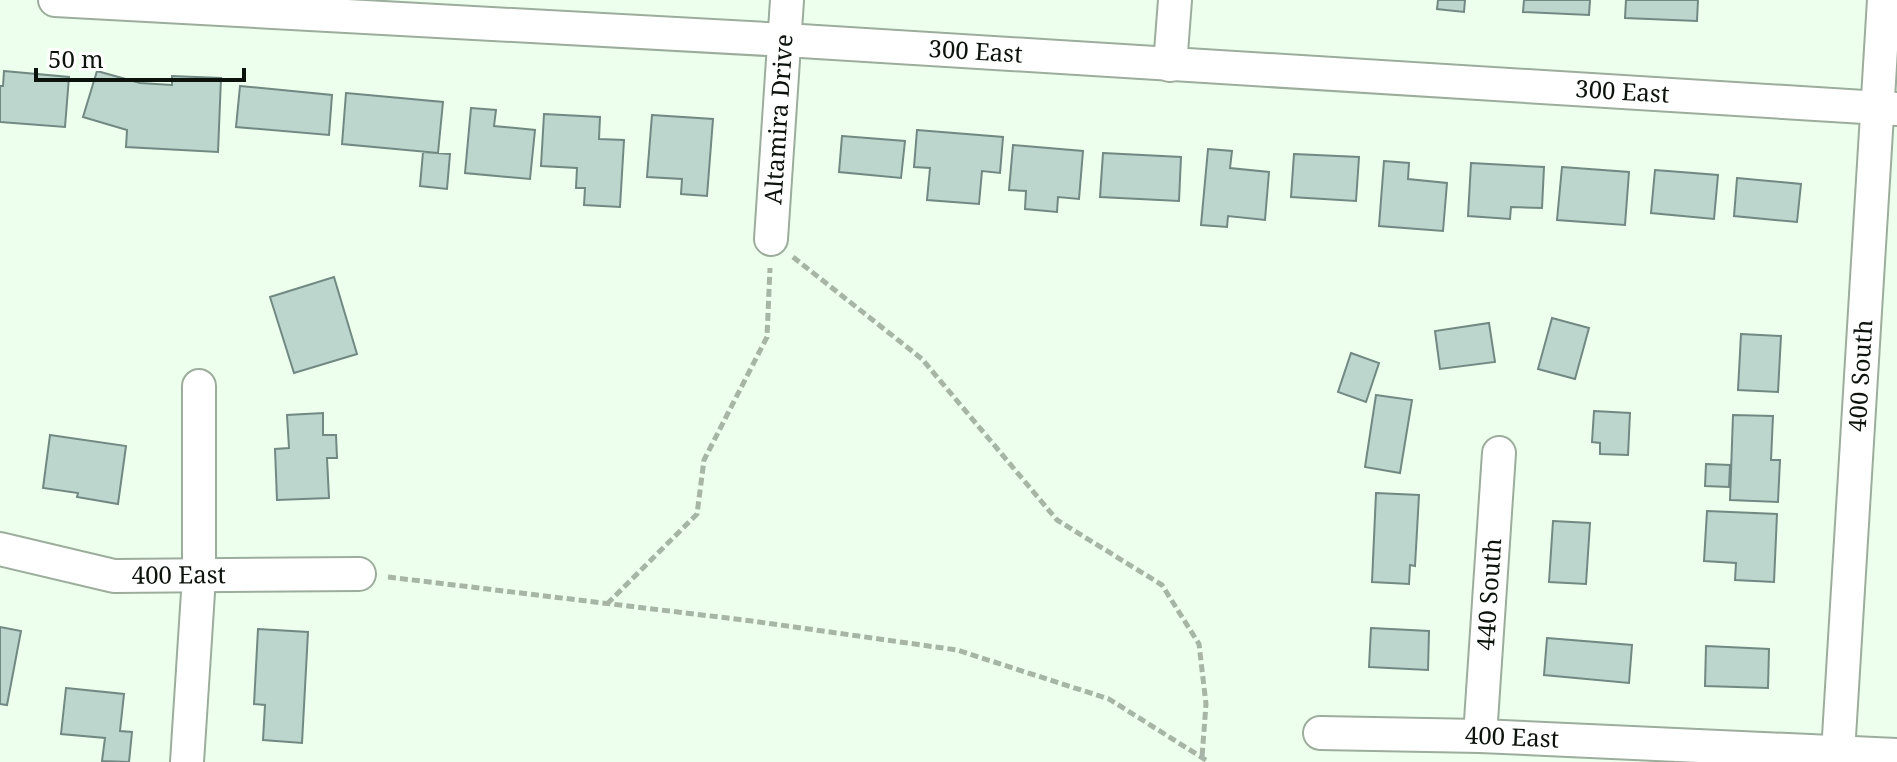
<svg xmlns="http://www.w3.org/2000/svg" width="1897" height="762" font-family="'Noto Serif',serif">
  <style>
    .building { fill: #bcd6ce; stroke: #718982; stroke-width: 2 }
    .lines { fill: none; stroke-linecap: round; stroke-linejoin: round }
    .minor-casing { stroke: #9cad9c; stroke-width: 36 }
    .path { stroke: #a7b5a7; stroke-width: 5; stroke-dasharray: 8 4; stroke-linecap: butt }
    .minor { stroke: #fff; stroke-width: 32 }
    .labels { text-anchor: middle; stroke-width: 6; stroke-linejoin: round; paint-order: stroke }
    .street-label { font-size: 24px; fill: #0c120c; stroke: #fff }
  </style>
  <rect width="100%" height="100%" fill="#edffed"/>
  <path class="building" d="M1438,0H1465L1464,12L1437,9Z
    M1524,0H1590L1589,15L1523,12Z
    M1626,0H1698L1697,21L1625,18Z
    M4,71L69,77L65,127L0,122V86H3Z
    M97,71L140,83L172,85V76L221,78L218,152L126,147L127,130L83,117Z
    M240,86L332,95L329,135L236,127Z
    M346,93L443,102L438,153L342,144Z
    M471,108L496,110L494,126L535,130L530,179L465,173Z
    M544,114L600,117L599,139L624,140L620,207L584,205L585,188H576L577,168L541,166Z
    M652,115L713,119L707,196L681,194L682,179L647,177Z
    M917,130L1003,137L1000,173L982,171L979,204L927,200L930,168L914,167Z
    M842,136L905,141L901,178L839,172Z
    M1013,145L1083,151L1079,199L1058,197L1057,212L1025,209L1026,191L1009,190Z
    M1208,149L1232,151L1230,168L1269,172L1265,220L1228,216L1227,227L1201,225Z
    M423,152L450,154L447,189L420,186Z
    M1103,153L1181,157L1179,201L1100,197Z
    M1294,154L1359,157L1356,201L1291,197Z
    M1384,161L1409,163L1408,179L1447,183L1443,231L1379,226Z
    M1471,163L1544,167L1542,208L1511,207L1510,219L1468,216Z
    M1562,167L1629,172L1625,225L1557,220Z
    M1655,170L1718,175L1714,219L1651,213Z
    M1737,178L1801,184L1797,222L1734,216Z
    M334,277L357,354L294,373L270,297Z
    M1552,318L1589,328L1575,379L1538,369Z
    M1489,323L1495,362L1440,369L1435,331Z
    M1741,334L1781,336L1778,392L1738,390Z
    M1351,353L1379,363L1366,402L1338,392Z
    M1376,395L1412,400L1400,473L1365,467Z
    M1594,411L1630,413L1628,455L1600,454V443L1592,442Z
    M323,413V435H336L337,458H327L329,498L277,500L275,449L289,448L287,415Z
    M1733,415L1773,416L1771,460H1780L1778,502L1730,500Z
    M50,435L126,446L118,504L77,497L78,493L43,488Z
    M1706,464L1730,465L1729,487L1705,486Z
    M1376,493L1419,495L1415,566L1410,565L1409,584L1372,582Z
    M1707,511L1777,514L1774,582L1735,580L1736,563L1704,561Z
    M1553,521L1590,523L1586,584L1549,582Z
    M0,627L21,631L7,705L0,704Z
    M1371,628L1429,631L1428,670L1369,667Z
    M258,629L308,632L302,743L263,740L265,705L254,704Z
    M1547,638L1632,645L1629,683L1544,675Z
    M1706,646L1769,649L1768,688L1705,686Z
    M66,688L124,694L120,731L132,732L129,762L102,761L105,738L61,734Z"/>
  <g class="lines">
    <g class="minor-casing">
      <g id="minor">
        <path id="s1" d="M55,0L785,40L1897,109"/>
        <path d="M1170,65L1175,0"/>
        <path id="s2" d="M771,239L787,0"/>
        <path id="s3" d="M0,549L114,576L359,574"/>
        <path id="s4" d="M1320,733L1480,736L1897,755"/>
        <path id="s5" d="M1480,736L1499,453"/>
        <path id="s6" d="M1838,753L1884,0"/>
        <path d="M187,762L199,577V386"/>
      </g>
    </g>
    <path class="path" d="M793,257L922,359L1057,520L1162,585L1199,644L1206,704L1202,757
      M388,577L752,621L957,650L1109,699L1209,762
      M607,604L697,514L704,460L767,337L770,268"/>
    <use href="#minor" class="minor"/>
  </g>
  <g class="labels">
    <g class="street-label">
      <text dy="8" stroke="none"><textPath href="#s1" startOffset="922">300 East</textPath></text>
      <text dy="8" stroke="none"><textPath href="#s1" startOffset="1570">300 East</textPath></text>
      <text dy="8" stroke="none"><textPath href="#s2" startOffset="120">Altamira Drive</textPath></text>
      <text dy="8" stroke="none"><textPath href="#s6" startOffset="378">400 South</textPath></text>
      <text dy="8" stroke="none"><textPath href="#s3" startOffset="182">400 East</textPath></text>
      <text dy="8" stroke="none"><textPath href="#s5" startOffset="142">440 South</textPath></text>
      <text dy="8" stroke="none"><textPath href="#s4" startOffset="192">400 East</textPath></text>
    </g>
  </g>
  <path d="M36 68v12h208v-12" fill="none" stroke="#0c120c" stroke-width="4"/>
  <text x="48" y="68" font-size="24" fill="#0c120c" stroke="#ffffff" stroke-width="6" paint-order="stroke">50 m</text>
</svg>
